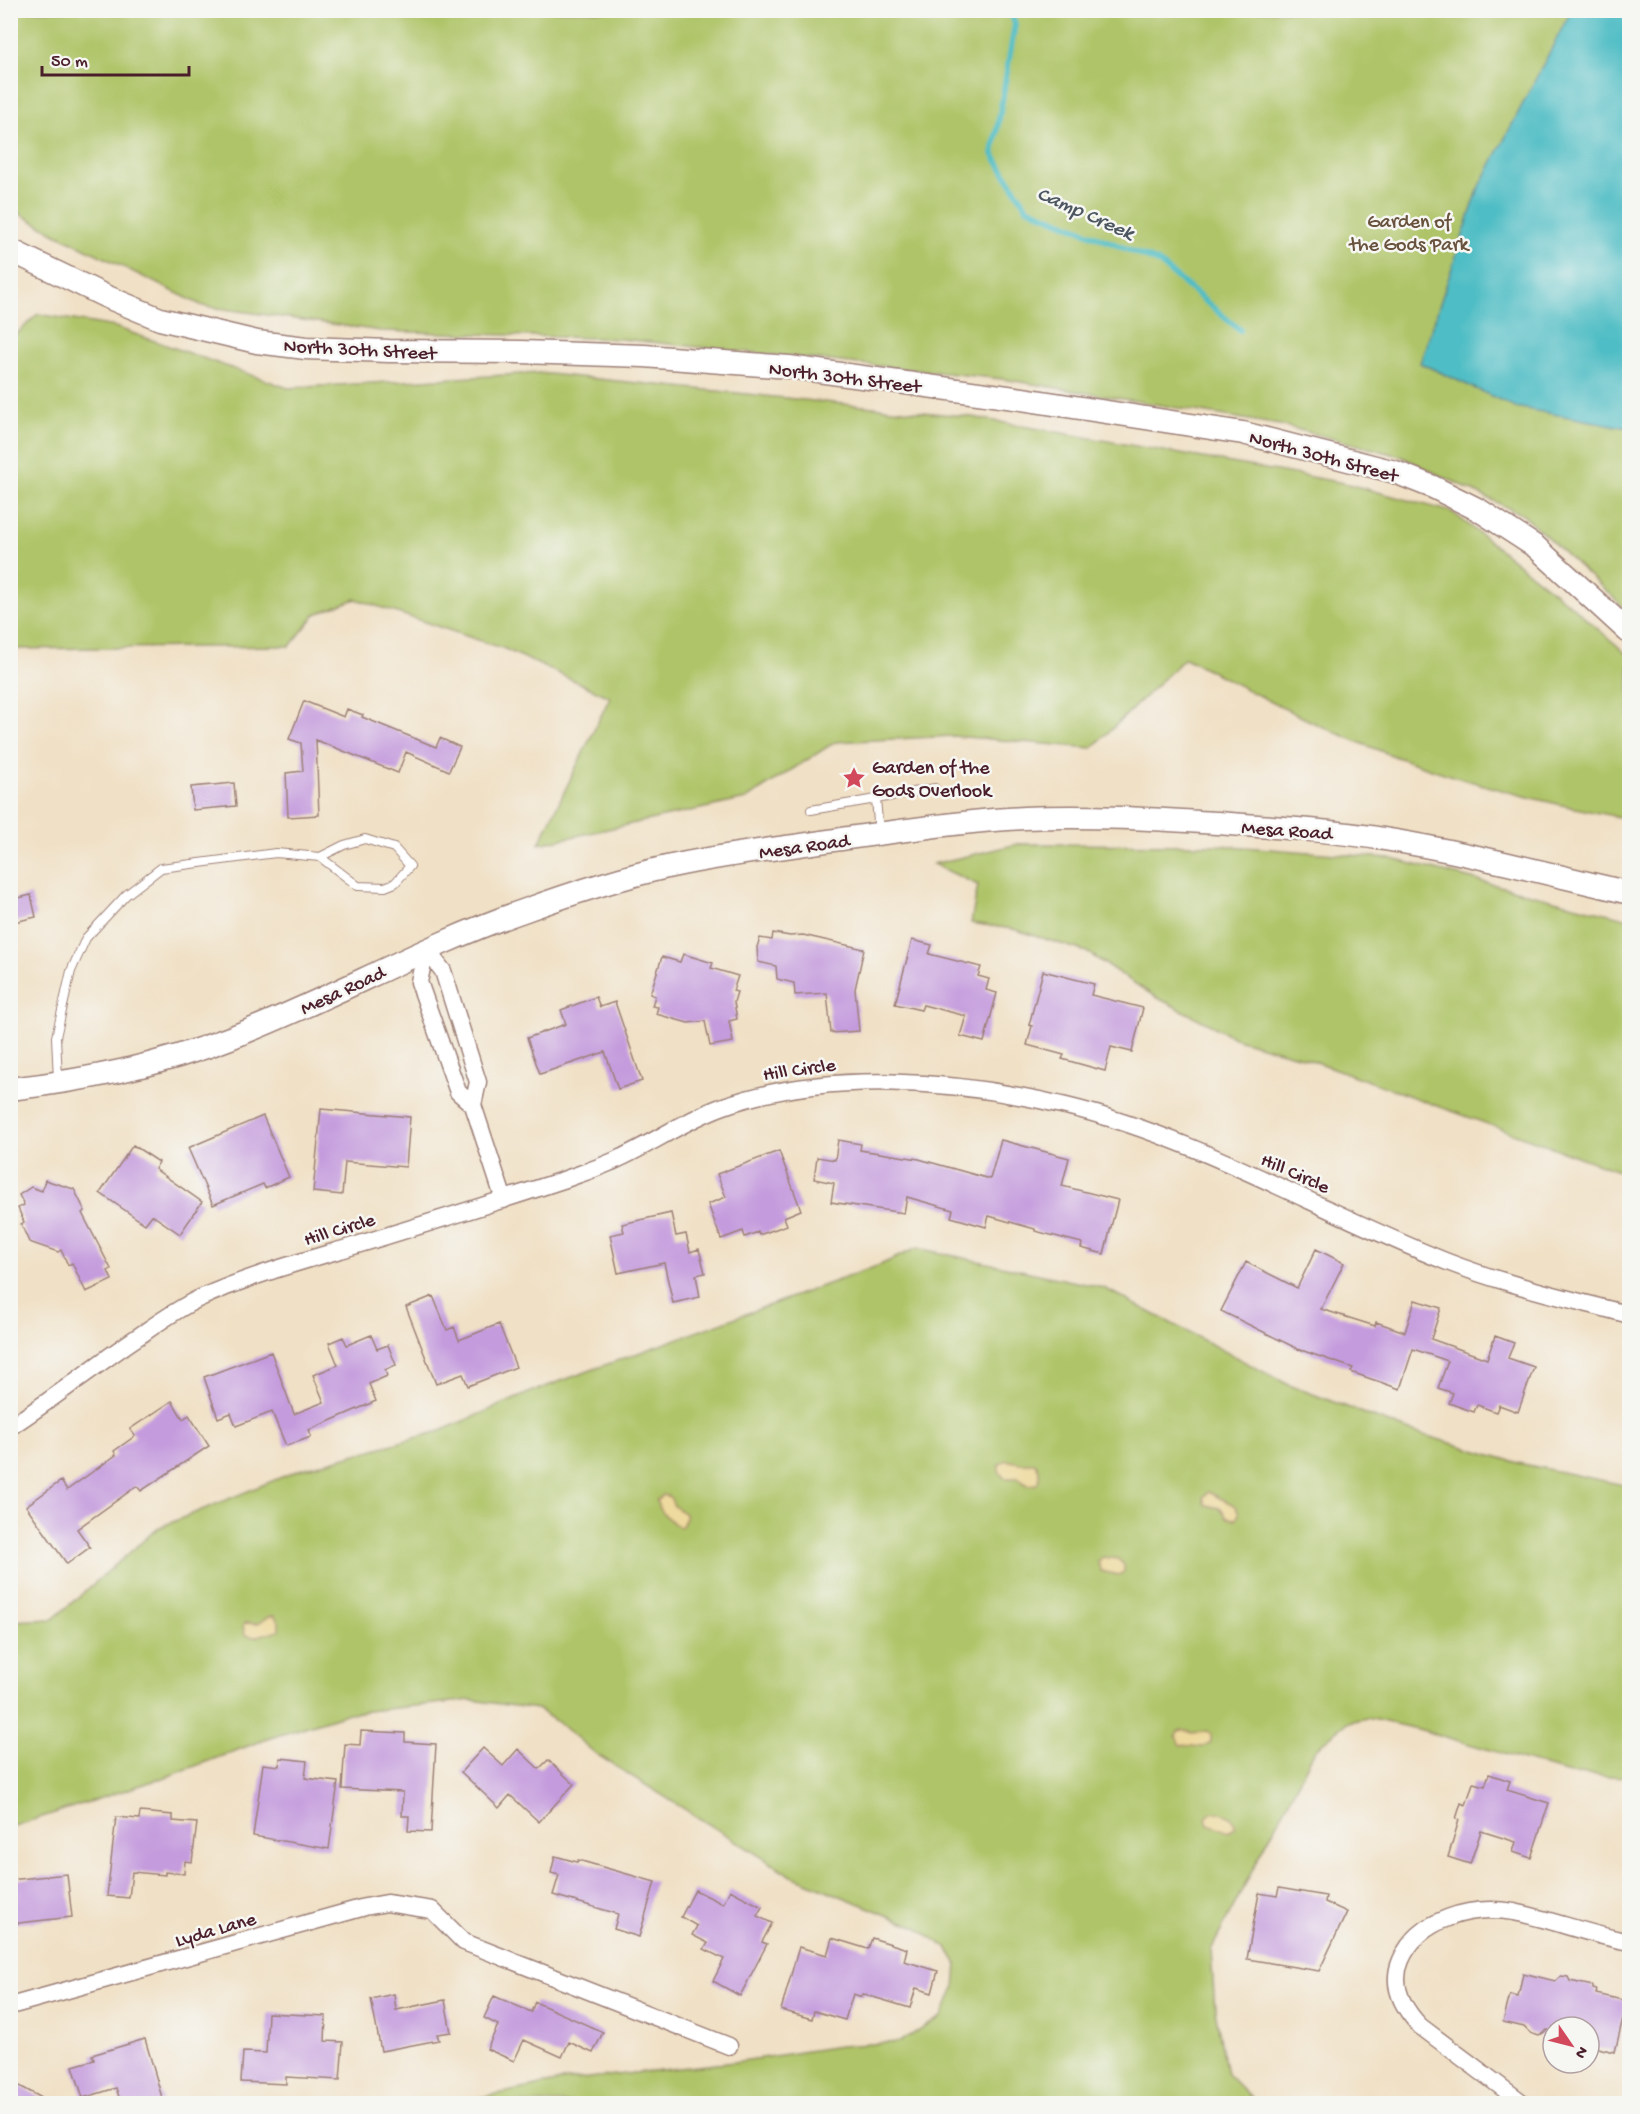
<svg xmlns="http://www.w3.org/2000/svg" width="1640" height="2114" font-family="'Gochi Hand',sans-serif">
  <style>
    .green { fill: #afc468; stroke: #7c724a; stroke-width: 1.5 }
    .sand { fill: #eeda9e; stroke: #9c7c64; stroke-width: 1.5 }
    .water { fill: #4fbdc5; stroke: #4c6e78; stroke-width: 1.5 }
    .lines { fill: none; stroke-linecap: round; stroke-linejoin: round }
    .stream { stroke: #4fbdc5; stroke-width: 6 }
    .building { fill: #c49bdd }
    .lane-casing { stroke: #9d8078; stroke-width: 10 }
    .street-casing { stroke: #9d8078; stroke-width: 19 }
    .secondary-casing { stroke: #9d8078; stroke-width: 25 }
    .lane { stroke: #fff; stroke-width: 8 }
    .street { stroke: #fff; stroke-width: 16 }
    .secondary { stroke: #fff; stroke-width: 22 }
    .labels { text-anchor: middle; stroke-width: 5; stroke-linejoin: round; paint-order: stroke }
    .park-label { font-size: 20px; fill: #68513d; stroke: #f6f6f2 }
    .street-label { font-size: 20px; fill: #4a1f2b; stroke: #f6f6f2 }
    .poi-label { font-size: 20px; fill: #4a1f2b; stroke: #f6f6f2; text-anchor: start }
    .water-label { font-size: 21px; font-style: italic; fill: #4c5661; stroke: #f6f6f2 }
  </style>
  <rect width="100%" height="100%" fill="#f6f6f2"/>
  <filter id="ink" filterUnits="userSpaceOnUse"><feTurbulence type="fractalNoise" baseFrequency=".0167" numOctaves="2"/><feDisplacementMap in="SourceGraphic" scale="12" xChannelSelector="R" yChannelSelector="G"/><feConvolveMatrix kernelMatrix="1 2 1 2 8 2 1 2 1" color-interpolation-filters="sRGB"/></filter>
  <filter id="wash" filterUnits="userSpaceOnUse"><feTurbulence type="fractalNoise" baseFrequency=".008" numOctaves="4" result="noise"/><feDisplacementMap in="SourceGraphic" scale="24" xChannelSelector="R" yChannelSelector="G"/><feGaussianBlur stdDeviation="1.35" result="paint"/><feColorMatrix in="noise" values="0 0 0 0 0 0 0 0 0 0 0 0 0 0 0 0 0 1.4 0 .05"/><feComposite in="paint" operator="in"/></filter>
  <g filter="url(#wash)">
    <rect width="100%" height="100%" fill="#f0e0c5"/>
    <path class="green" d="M11,11H1629V612L1523,515L1400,456L1280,425L1003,379L621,339L381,331L203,306L56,234L11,209Z
      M38,314L115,327L288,388L539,373L972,417L1344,483L1452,512L1573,607L1629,656V819C1528,800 1427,773 1332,731C1282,709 1234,682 1185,658L1092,748L954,736L835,742L746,799L539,844L610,697L505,649L356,599L316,614L290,646L11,649V339Z
      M1018,844L1218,845L1389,858L1629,919V1175L1305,1058L1240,1040L1154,996L1087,952L1013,929L971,923L978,885L933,864Z
      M917,1248L1104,1288L1289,1385L1410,1431L1518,1463L1629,1486V1777L1572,1774L1418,1729L1367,1718L1349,1722L1330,1736L1315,1750L1211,1950L1215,2010L1227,2074L1256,2103H453L561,2081L735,2062L840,2046L900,2042L941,2017L955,1988L957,1964L947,1948L916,1927L792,1876L596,1754L562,1725L537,1709L471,1700L349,1713L264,1740L166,1777L11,1827V1621L53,1619L158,1528L299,1470L440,1431L531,1392L880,1265Z"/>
    <path class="sand" d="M1006,1460L1020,1463H1035C1040,1470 1041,1477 1037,1484L1028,1485L1017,1478H1004L999,1471V1465Z
      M1208,1492L1236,1506L1239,1514L1236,1519L1227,1518L1220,1508L1205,1505L1203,1497Z
      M663,1495L670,1497L674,1506L685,1514V1519L682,1526L679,1527C670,1521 660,1512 656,1501Z
      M1103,1557L1118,1559L1124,1565V1572L1118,1575L1101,1571L1098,1562Z
      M270,1616H274L279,1622V1630L254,1637L245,1635L243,1626L244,1623L257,1624Z
      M1182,1730L1193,1733L1207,1731L1211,1735V1742L1203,1747L1180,1745L1176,1736L1178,1731Z
      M1211,1813C1222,1812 1236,1815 1235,1828L1229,1832L1208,1824L1206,1818Z"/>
    <path class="water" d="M1571,11H1629V428L1515,407L1420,363L1478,190Z"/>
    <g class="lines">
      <path class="stream" d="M1010,10L1015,24L993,154L1027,208L1158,262L1240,330"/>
    </g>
    <g id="blocks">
      <path class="building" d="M304,701L344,717L347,709L363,715L362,717L436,747L440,738L460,747L449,771L406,752L398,773L316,740L319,815L288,817L286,773L303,771L301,743L289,739Z
        M234,783L236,806L193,810L191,787Z
        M31,895L36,917L10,923V900Z
        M773,933L790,936L803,935L864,949L855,989L859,1031L831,1033L827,993L795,995L794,983L777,979L776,966L758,962L757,947L760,938L772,940Z
        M912,940L932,945L929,954L981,967L978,976L989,979L986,990L997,993L984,1042L960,1036L966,1016L923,1005L921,1010L895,1004Z
        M683,954L713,963L711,968L738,976L733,991L737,992L734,1002L737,1019L729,1021L733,1042L710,1046L705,1021L688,1023L656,1014L658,1007L652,1006L655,996L650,994L662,957L680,962Z
        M1043,971L1094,984L1091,995L1143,1008L1132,1052L1111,1047L1105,1071L1062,1059L1064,1055L1027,1045L1032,1026L1029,1025Z
        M596,997L600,1007L615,1002L642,1081L618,1089L605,1052L540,1074L527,1038L566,1024L561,1010Z
        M321,1109L410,1117L406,1167L345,1162L342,1195L313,1192Z
        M263,1116L289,1177L265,1188L263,1184L213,1205L188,1148Z
        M838,1140L861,1144L860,1150L919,1159L990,1179L1001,1140L1069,1158L1062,1186L1118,1200L1104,1254L1081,1248L1082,1243L1035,1231V1229L989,1216L986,1227L951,1217L953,1210L907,1197L904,1213L831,1202L834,1183L814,1179L817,1157L835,1160Z
        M133,1145L159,1162L155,1169L202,1202L180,1234L152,1215L145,1224L100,1193Z
        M779,1151L801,1210L784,1217L787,1225L759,1235L758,1232L745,1237L743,1231L721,1239L708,1204L726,1197L717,1174Z
        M45,1180L74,1189L85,1211L82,1213L111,1269L108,1271L112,1280L86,1292L72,1263L68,1265L61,1250L58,1252L29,1242L21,1224L24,1222L18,1208L24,1205L19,1195L31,1187L42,1191Z
        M671,1213L676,1236L686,1234L690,1252L699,1249L705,1273L696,1275L700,1297L673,1303L664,1263L618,1273L610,1235L624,1232L622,1224Z
        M1316,1249L1344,1263L1321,1309L1375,1326L1376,1322L1405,1332L1415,1300L1441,1308L1431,1339L1487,1359L1495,1336L1514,1343L1508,1358L1534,1367L1518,1412L1499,1405L1496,1412L1477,1405L1474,1412L1449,1403L1453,1393L1438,1388L1448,1361L1413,1349L1400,1389L1351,1372L1353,1368L1298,1349L1221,1311L1246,1262L1297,1288Z
        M433,1296L447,1330L454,1327L459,1340L499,1324L516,1367L468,1386L463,1374L436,1384L406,1307Z
        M371,1335L377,1349L388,1345L396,1365L385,1370L387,1376L369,1384L376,1401L309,1430L311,1437L286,1446L272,1412L236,1426L231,1413L218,1418L204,1377L271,1352L294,1414L324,1402L313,1375L338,1365L329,1343L343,1337L347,1345Z
        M172,1401L183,1419L189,1415L209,1446L141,1491L137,1486L77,1529L90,1547L67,1564L26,1506L61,1481L67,1490L116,1455L114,1451L135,1436L130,1429Z
        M361,1731L405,1733V1742L436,1744L431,1832L408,1831L409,1816H402L403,1792L342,1789L345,1744L360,1745Z
        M483,1748L503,1766L518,1749L539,1769L548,1760L574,1784L539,1822L510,1795L499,1808L461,1772Z
        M280,1758L307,1761L305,1778L338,1782L329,1849L253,1836L263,1764L279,1766Z
        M1489,1774L1510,1781L1507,1790L1549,1803L1531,1858L1513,1852L1516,1842L1481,1831L1470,1864L1448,1857L1459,1820L1456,1819L1461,1803L1466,1805L1473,1783L1485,1786Z
        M140,1812L173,1815V1821L197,1823L192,1862L185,1861L184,1874L165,1872V1875L132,1872L129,1898L107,1896L116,1817L139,1819Z
        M555,1856L577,1862L578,1860L655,1882L639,1937L614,1929L618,1914L553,1895L559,1875L551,1873Z
        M67,1874L72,1917L10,1924V1880Z
        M1279,1888L1326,1896L1325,1902L1347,1912L1319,1971L1247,1959L1259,1893L1277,1896Z
        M695,1890L723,1904L730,1890L762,1907L757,1916L772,1923L762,1942L767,1944L740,1996L713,1981L724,1959L704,1949L708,1943L692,1935L697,1926L681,1917Z
        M832,1938L868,1949L872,1938L907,1949L904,1961L938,1971L932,1993L916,1988L910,2008L863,1994L862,1997L853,1994L845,2020L814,2011L812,2019L781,2010L799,1947L827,1955Z
        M1523,1973L1555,1981L1561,1976L1568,1977L1570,1981L1593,1986V1989L1597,1990L1596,1994L1627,2001L1615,2052L1589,2046V2027H1553V2031L1547,2030L1539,2036L1530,2033L1524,2027L1503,2022L1510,1995L1518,1997Z
        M394,1994L396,2010L445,2000L451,2032L437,2034L439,2040L381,2051L371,1999Z
        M494,1996L531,2012L535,2002L603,2032L593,2053L569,2042L562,2057L524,2040L514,2061L487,2049L498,2025L484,2018Z
        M268,2013L326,2016L325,2041L343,2042L340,2080L286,2077V2084L241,2082L243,2052L266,2053Z
        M145,2039L163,2101L154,2103H121L116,2088L83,2098L73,2066L94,2060L92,2055Z
        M16,2084L51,2103H10V2093Z"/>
    </g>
  </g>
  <g filter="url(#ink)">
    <use href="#blocks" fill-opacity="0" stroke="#9d8078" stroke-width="1.5"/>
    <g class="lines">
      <g class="lane-casing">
        <path id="lane" d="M811,810L876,799
          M879,833L876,799L935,788
          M58,1080L56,1037L71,971L86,938L126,895L161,868L276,853L320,857L344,845L365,839L394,848L410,866L395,883L385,887L358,886L320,857"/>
      </g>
      <g class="street-casing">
        <path id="street" d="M426,949L443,971L478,1082L473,1105L504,1200
          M426,949L419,982L458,1092L473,1105
          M10,1427C55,1398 95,1365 139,1336C158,1323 177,1309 198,1299C246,1277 296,1263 347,1248C419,1226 491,1204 563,1180C582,1173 602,1167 620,1158C654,1142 686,1120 721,1107C827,1069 958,1080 1066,1106C1199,1138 1319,1211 1445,1261C1506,1285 1567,1298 1630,1315
          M10,2006L365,1907L387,1903L432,1910L464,1942L729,2046
          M1524,2104L1420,2026C1403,2008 1390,1985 1401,1960C1419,1918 1472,1905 1514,1912C1553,1920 1590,1935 1630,1942"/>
      </g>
      <g class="secondary-casing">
        <path id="secondary" d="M10,250L105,296L160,319L257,342L306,348L389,351L521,352L644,356L789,367L1022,399L1243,433L1395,472L1433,487L1479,510L1536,547L1630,633
          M10,1089C86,1080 159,1066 230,1038C330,1000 422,946 523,911C570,894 618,878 667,867C724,854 783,848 841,839C902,831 963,821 1024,818C1089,815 1153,819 1217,823C1273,827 1329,830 1384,839C1466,852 1548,874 1630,893"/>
      </g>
      <use href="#lane" class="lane"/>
      <use href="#street" class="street"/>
      <use href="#secondary" class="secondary"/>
    </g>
  </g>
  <defs>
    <g id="sight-bare" transform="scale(1.8)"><path d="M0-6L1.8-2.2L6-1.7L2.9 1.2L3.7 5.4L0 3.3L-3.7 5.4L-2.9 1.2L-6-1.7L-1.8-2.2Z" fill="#d1495b" stroke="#f6f6f2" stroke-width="2.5" paint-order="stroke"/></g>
  </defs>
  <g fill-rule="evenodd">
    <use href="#sight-bare" x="854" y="778"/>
  </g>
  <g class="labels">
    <g class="park-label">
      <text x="1409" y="227">Garden of<tspan x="1409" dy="23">the Gods Park</tspan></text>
    </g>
    <g class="street-label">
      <text transform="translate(360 348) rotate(3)" y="7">North 30th Street</text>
      <text transform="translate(845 376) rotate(7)" y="7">North 30th Street</text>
      <text transform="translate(1324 455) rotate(15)" y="7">North 30th Street</text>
      <text transform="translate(1287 829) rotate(4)" y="7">Mesa Road</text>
      <text transform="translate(804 845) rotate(-8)" y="7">Mesa Road</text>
      <text transform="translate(342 989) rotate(-25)" y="7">Mesa Road</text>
      <text transform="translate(799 1068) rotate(-8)" y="7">Hill Circle</text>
      <text transform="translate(1296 1172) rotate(24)" y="7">Hill Circle</text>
      <text transform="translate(339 1228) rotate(-17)" y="7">Hill Circle</text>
      <text transform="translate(215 1928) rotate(-16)" y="7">Lyda Lane</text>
    </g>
    <g class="poi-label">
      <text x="872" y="773">Garden of the<tspan x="872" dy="23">Gods Overlook</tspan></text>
    </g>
    <g class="water-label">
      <text transform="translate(1086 212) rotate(24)" y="7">Camp Creek</text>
    </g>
  </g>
  <rect width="1640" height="2114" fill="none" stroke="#f6f6f2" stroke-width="36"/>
  <g transform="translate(1571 2045) rotate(125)"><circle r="28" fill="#f6f6f2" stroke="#b1a0a2" stroke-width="1.5"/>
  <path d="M0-4.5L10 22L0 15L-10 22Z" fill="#d1495b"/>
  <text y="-9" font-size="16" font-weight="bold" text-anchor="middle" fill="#4a1f2b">N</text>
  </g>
  <path d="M42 66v9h147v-9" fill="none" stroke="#4a1f2b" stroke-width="3"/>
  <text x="51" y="66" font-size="18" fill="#4a1f2b" stroke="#f6f6f2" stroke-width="4.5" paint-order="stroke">50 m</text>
</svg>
